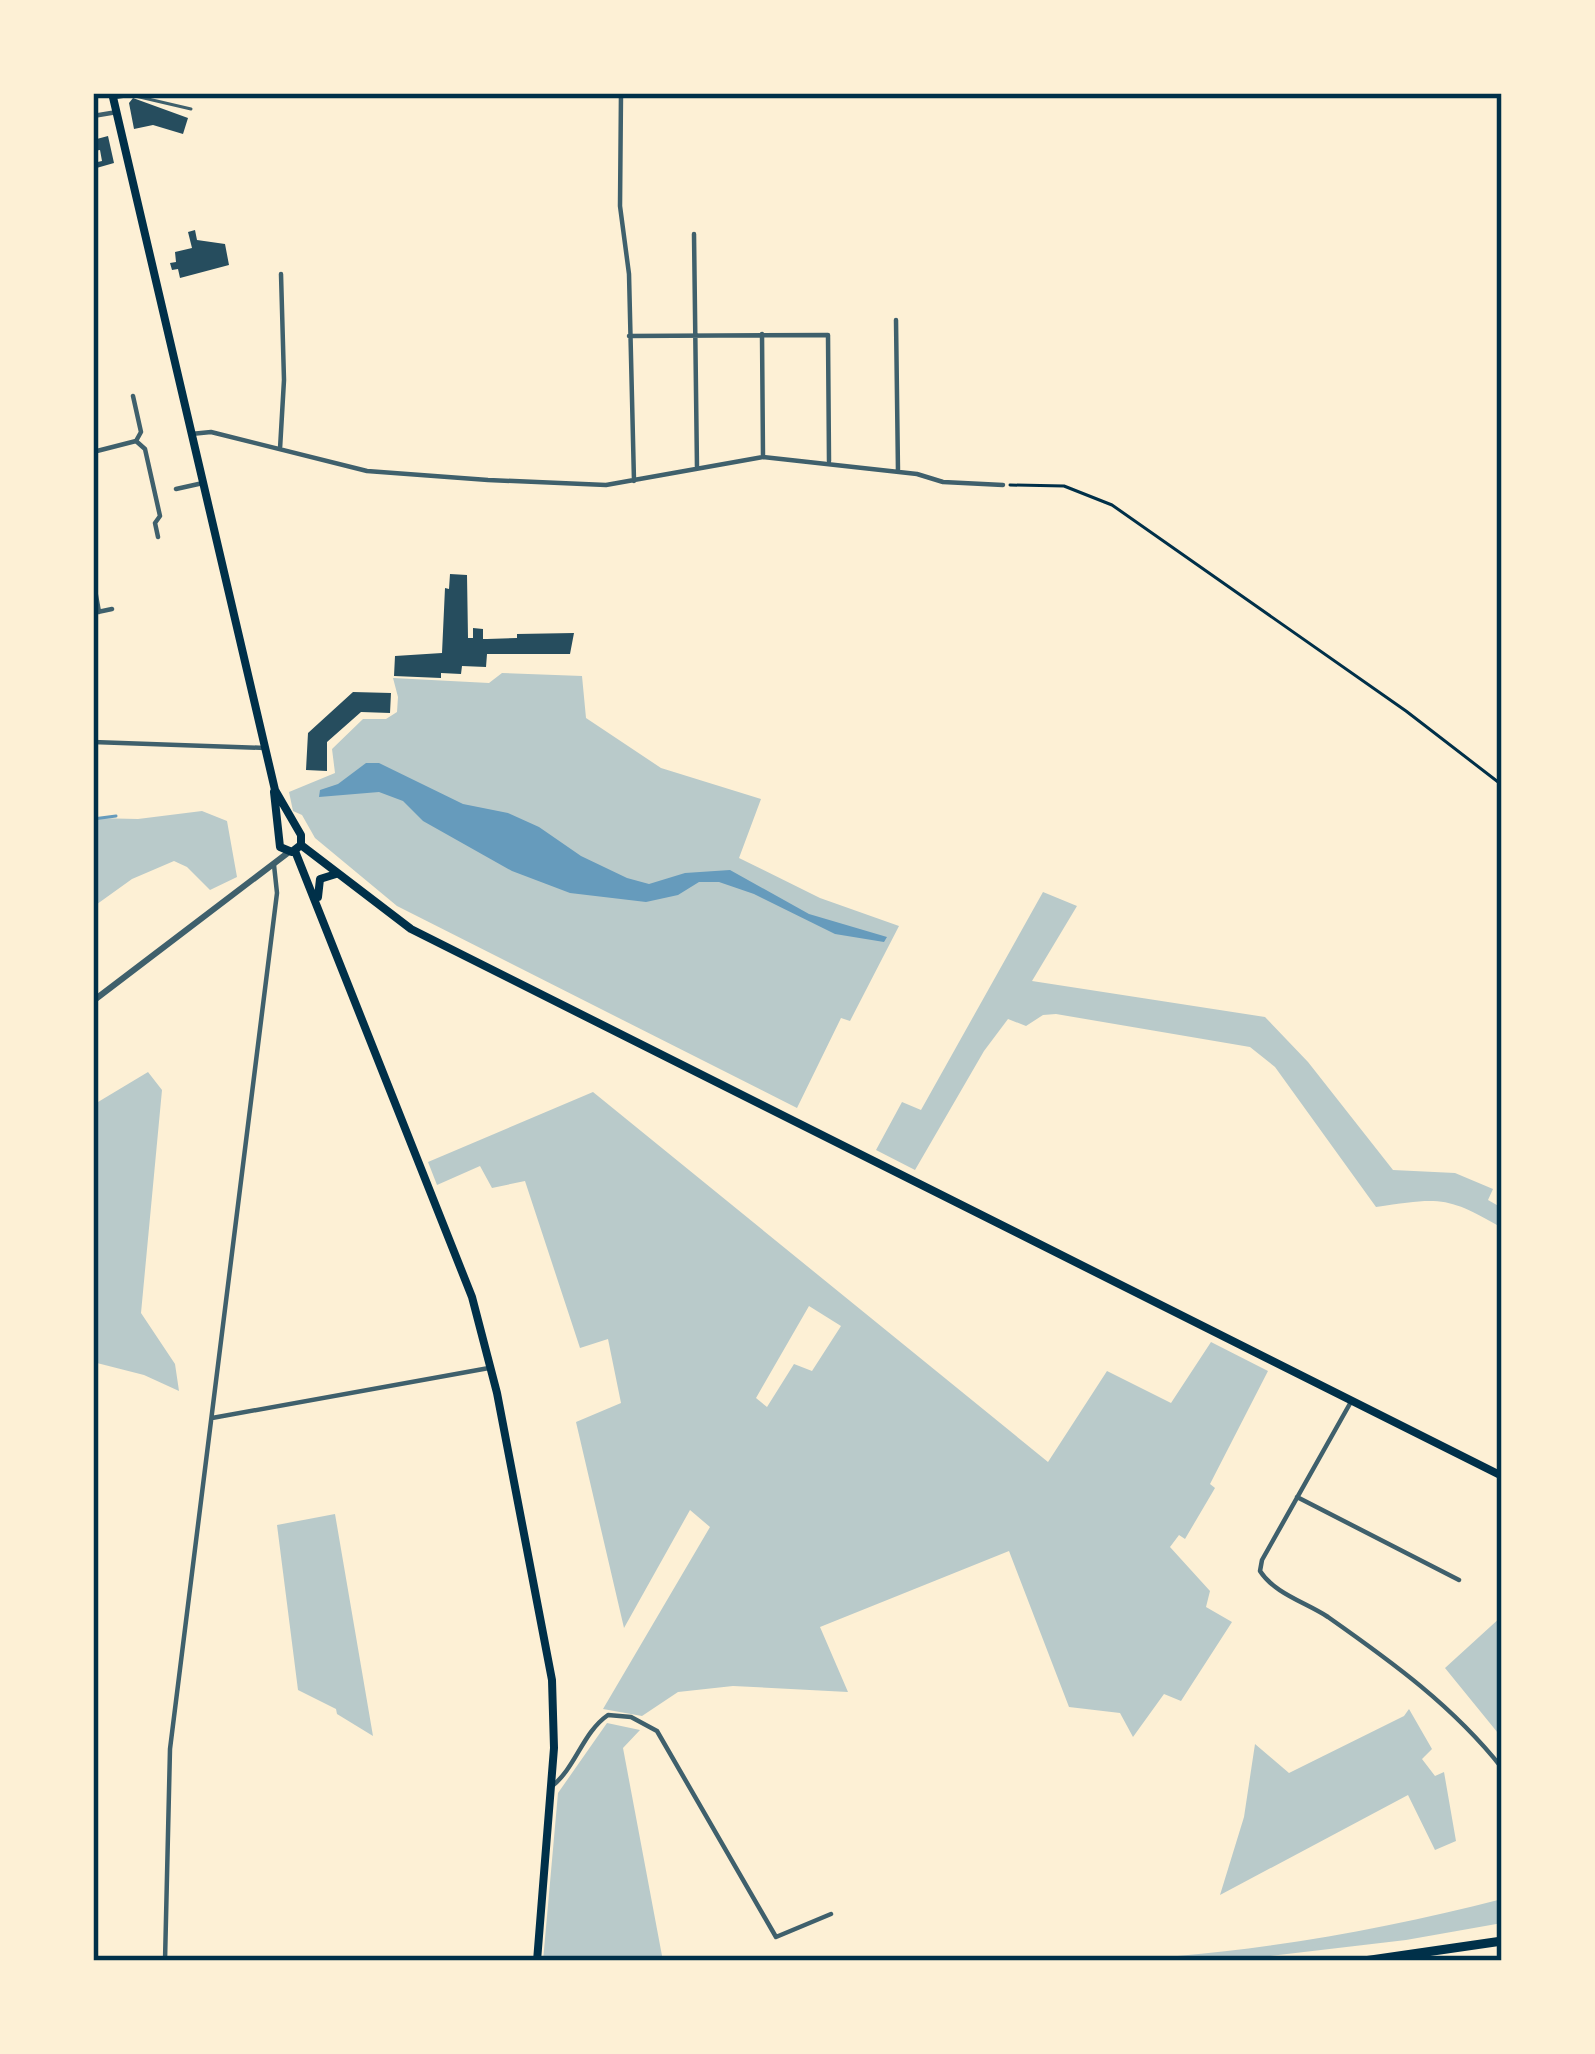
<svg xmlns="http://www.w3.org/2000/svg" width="1595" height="2054" font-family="Montserrat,sans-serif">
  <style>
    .green { fill: #b9caca; fill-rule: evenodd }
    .water { fill: #669bbc }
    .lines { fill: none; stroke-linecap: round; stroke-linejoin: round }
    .stream { stroke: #669bbc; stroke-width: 3 }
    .building { fill: #264d5e }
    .path { stroke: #003049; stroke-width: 3 }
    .service { stroke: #3f606c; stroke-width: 3 }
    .minor { stroke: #3f606c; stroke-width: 4.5 }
    .tertiary { stroke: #3f606c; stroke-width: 6 }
    .secondary { stroke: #003049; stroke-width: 8 }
    .primary { stroke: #003049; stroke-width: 8 }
    .motorway { stroke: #003049; stroke-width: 9 }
    .neatline { fill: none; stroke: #003049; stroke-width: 4.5 }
  </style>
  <rect width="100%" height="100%" fill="#fdf0d5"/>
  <path class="green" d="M502,673L582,676L586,718L661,768L761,799L739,858L820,898L899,926L850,1021L841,1018L797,1108L397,906L315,838L302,815L293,811L289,792L335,773L332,749L363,719H386L397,712L398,697L393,678L489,683Z
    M202,811L227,821L237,877L210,890L187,867L174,861L132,879L93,907V818L138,819Z
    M1043,892L1077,906L1032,981L1265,1017L1308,1062L1393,1170L1455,1173L1493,1189L1488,1200L1502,1208V1228C1446,1195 1439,1198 1376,1207L1275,1067L1250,1047L1056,1014L1043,1015L1026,1026L1008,1019L984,1051L915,1170L876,1150L902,1102L921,1110Z
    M148,1072L162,1090L141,1313L175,1364L179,1391L144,1375L93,1362V1105Z
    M593,1092L1048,1462L1107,1371L1171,1403L1211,1342L1268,1371L1210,1484L1215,1488L1185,1539L1179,1535L1170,1547L1210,1591L1206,1607L1232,1622L1181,1701L1164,1694L1133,1737L1120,1713L1069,1707L1009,1551L820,1627L848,1692L733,1686L678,1692L642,1716L603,1709L710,1527L690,1510L624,1628L576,1422L621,1403L608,1339L580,1348L525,1181L492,1188L480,1166L437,1185L428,1162ZM809,1306L841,1326L812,1371L794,1364L767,1407L756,1398Z
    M335,1514L373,1736L337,1714L336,1709L298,1690L277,1525Z
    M1502,1616V1738L1445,1668Z
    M1409,1709L1432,1749L1422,1759L1435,1776L1444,1772L1456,1841L1435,1850L1408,1795L1220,1895L1244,1817L1255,1744L1289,1773L1404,1716Z
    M607,1723L640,1730L623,1748L663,1961H543L558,1793Z
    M1502,1899V1923L1406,1940L1228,1961H1083C1224,1958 1365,1934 1502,1899Z"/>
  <path class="water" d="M366,763H379L463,804L508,813L539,827L581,856L627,878L649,884L685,873L730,870L809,914L887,937L884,942L835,934L754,894L719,882H699L678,895L646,902L570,893L512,871L423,821L403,801L379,792L319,797L320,790L338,784Z"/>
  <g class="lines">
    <path class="stream" d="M93,819L116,816"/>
  </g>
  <path class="building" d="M133,98L188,118L183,134L153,125L134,129L129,103Z
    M108,136L114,163L93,169V163L102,161L100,150L93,151V140Z
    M195,230L197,240L225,244L229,265L180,278L178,269L172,270L170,263L176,262L175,252L192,248L188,232Z
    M450,574L467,575L468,638H473V628L483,629V639H487L517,638V634L574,633L570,654H487L486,667L462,666L461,674L441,673V678L394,676L395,656L442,653L445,588L449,589Z
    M353,692L391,693L390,713L361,712L327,742V771L306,770L308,733Z"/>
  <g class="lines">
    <path class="path" d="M1010,485L1064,486L1112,505L1406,711L1502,785"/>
    <path class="service" d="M115,98L131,95L191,109"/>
    <path class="minor" d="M621,93L620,206L629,274L634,481
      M93,116L117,112
      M694,234L697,468
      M896,320L898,472
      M762,334L763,457
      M629,336L828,335L829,461
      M133,396L141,432L136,441L145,449L160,516L155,523L158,537
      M191,434L211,432L367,471L488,480L606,485L763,457L917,474L943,482L1003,485
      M280,449L284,380L281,274
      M93,452L136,441
      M176,489L203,483
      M93,579L99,612
      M93,613L112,609
      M93,742L265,748
      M1352,1400L1262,1560L1260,1571C1275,1594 1305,1602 1328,1617C1392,1662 1453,1706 1502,1768
      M212,1418L489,1368
      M1297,1497L1459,1580
      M551,1787C576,1768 582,1733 608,1715L631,1717L657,1731L776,1937L831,1914
      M165,1961L170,1749L277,893L274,865"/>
    <path class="tertiary" d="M93,1001L289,852"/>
    <path class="secondary" d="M295,851L472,1297L497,1393L552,1680L554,1748L537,1961
      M318,897L320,879L336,874"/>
    <path class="primary" d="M112,93L275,790L301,835V845
      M274,792L280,847L292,852L301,845
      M301,845L411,929L1502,1476"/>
    <path class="motorway" d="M1364,1961L1502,1941"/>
  </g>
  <rect width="1595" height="2054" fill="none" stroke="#fdf0d5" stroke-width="192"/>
  <rect x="96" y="96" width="1403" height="1862" class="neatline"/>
</svg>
